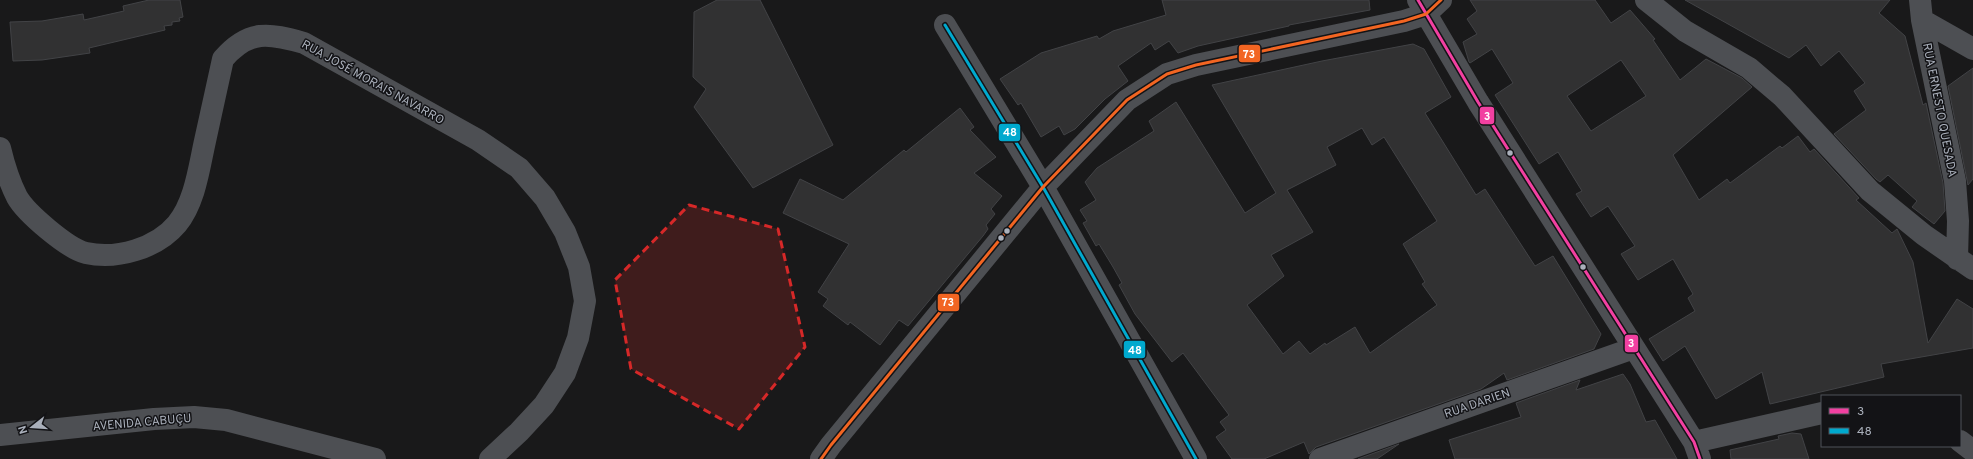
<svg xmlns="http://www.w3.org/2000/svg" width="1973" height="459" font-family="Overpass,sans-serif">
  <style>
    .building { fill: #313132; stroke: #424346; fill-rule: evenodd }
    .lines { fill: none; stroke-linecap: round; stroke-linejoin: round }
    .minor { stroke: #4d4f53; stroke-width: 22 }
    .bus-1-casing { stroke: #131316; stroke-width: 6 }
    .bus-2-casing { stroke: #131316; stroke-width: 6 }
    .bus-3-casing { stroke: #131316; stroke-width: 6 }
    .bus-1 { stroke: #f240a1; stroke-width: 3 }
    .bus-2 { stroke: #00a9ce; stroke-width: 3 }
    .bus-3 { stroke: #f26522; stroke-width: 3 }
    .marked { fill: #d62828; fill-opacity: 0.2; stroke: #d62828; stroke-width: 3; stroke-dasharray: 8 5; stroke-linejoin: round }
    .bus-dot { fill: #aab0bb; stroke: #131316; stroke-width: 1.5 }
    .labels { text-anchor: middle; stroke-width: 3; stroke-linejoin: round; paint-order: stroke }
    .street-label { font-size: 12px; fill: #aab0bb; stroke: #131316 }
    .line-badge { stroke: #131316; stroke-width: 1.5 }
    .badge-label { font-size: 11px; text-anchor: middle; font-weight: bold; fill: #fff }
  </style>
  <rect width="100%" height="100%" fill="#19191a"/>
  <path class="building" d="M149,0H180L183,17L179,18L180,21L172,22V25L164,26L165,30L89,48L90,53L42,60L13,61L10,22L42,21L83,14L84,20L124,11L123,6Z
    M717,0H760L833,145L753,188L694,107L706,89L693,77L694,12Z
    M1162,0H1369L1370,10L1289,25V26L1198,46L1178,53L1169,41L1155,50L1151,43L1118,66L1128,81L1105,99L1075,129L1064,135L1059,126L1041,137L1021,103L1018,105L1000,79L1041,53L1097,36L1099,39L1113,31L1166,15Z
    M1470,0H1595L1611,23L1630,10L1655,39L1653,40L1680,80L1706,59L1742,78L1752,87L1673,155L1699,200L1727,179L1730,183L1780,146L1782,148L1798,136L1810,152L1814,149L1859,198L1856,200L1892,233L1897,229L1913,262L1928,343L1957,299L1973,309V348L1881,364L1884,377L1770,404L1762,372L1716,399L1685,346L1663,361L1649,339L1695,311L1688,298L1693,294L1673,259L1638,280L1621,254L1635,246L1608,206L1591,217L1576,194L1582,191L1558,152L1539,164L1495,95L1513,83L1492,49L1470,63L1469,62L1463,42L1477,34L1467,19L1477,11ZM1621,60L1646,96L1591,131L1567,96Z
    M1685,0H1890L1879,13L1905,36L1923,105L1926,103L1943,183L1945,211L1934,224L1912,207L1917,201L1888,175L1880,182L1876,179L1834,134L1866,110L1854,91L1865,83L1839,51L1821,66L1806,45L1789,58Z
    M1413,44L1424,49L1451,97L1425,113L1476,195L1485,189L1535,266L1553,256L1601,334L1594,349L1507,380L1504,373L1481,389L1316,447L1309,454L1304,442L1264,459H1232L1216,437L1226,430L1220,422L1229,415L1183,353L1172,362L1135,314L1119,285L1122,283L1113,267L1099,244L1096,246L1083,223L1087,221L1080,210L1096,200L1085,182L1097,168L1154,131L1149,121L1176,102L1245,213L1276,193L1212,85L1322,61ZM1362,128L1372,145L1384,137L1437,221L1403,244L1425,282L1422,284L1437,305L1370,353L1355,327L1326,345L1325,343L1310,354L1299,341L1283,354L1247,305L1284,276L1271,255L1313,232L1287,190L1336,165L1327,147Z
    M1973,68V179L1968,185L1948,86Z
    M960,108L974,127L970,130L996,157L974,173L1002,196L991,209L995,214L986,225L988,229L983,236L908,326L899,320L880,345L850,322L848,325L823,306L828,299L818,292L849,244L783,213L800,179L843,200L904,150L906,152Z
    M1623,374L1630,384L1646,422L1655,420L1677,459H1455L1449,440L1521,417L1516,403L1580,380L1576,390Z
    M1792,433L1801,434L1809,459H1731L1730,450L1779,439L1778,436Z
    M1399,444L1377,459H1358Z"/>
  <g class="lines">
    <path class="minor" d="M1418,0L1478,102L1694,442L1700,459
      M1646,0L1685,31L1749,68L1782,96L1870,191L1924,235L1973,269
      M1920,0L1922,20L1955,181L1958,221L1957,259
      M1922,20L1973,49
      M945,25L1043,187L1196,459
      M0,148C4,165 9,181 17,197C26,213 68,249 86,253C117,260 157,248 177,224C195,202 199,168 205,141C211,114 217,86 223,59C249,29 269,33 304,43L478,140L519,168L545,198L565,232L579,267L585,301L578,338L565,373L544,405L519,432L490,459
      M0,435L154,419L194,417L226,420L375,459
      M1960,441L1973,451
      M1694,442L1822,413
      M821,459L831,445L1043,187L1127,100L1167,74L1196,65L1404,21L1426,14L1441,0
      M1320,459L1634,348"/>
    <g class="bus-1-casing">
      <path id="bus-1" d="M1418,0L1478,102L1694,442L1700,459"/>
    </g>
    <g class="bus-2-casing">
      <path id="bus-2" d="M945,25L1043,187L1196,459"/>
    </g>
    <g class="bus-3-casing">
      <path id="bus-3" d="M821,459L831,445L1043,187L1127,100L1167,74L1196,65L1404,21L1426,14L1441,0"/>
    </g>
    <use href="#bus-1" class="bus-1"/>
    <use href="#bus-2" class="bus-2"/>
    <use href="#bus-3" class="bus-3"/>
  </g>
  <path class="marked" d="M689,205L778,229L805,347L739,429L631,369L615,280Z"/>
  <g class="bus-dot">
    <circle cx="1510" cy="153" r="3.5"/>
    <circle cx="1007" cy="231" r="3.5"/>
    <circle cx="1001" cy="238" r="3.5"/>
    <circle cx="1583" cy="267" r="3.5"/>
  </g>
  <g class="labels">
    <g class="street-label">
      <text transform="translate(373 82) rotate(29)" y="4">RUA JOSÉ MORAIS NAVARRO</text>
      <text transform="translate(1940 110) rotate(79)" y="4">RUA ERNESTO QUESADA</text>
      <text transform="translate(1477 403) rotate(-19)" y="4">RUA DARIEN</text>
      <text transform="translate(142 422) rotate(-5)" y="4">AVENIDA CABUÇU</text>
    </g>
  </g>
  <g class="line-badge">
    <rect x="1238" y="44" width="23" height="19" rx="4" fill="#f26522"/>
    <rect x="1479" y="106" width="16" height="19" rx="4" fill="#f240a1"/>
    <rect x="998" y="123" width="23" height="19" rx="4" fill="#00a9ce"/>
    <rect x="937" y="293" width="23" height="19" rx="4" fill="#f26522"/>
    <rect x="1624" y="334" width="15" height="19" rx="4" fill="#f240a1"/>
    <rect x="1123" y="340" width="23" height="19" rx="4" fill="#00a9ce"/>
  </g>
  <g class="badge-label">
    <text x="1249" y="58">73</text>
    <text x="1487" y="120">3</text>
    <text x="1010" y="136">48</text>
    <text x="948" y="306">73</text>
    <text x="1631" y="347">3</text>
    <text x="1135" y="354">48</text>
  </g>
  <rect x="1821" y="395" width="140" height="52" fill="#131316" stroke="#4f5258"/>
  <rect x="1829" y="408" width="20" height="6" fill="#f240a1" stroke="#4f5258"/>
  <text x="1857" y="415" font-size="12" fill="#aab0bb">3</text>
  <rect x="1829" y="428" width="20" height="6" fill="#00a9ce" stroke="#4f5258"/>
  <text x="1857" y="435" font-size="12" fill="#aab0bb">48</text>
  <g transform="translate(32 427) rotate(253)" stroke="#131316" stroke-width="3" paint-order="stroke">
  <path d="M0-3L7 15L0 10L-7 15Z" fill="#aab0bb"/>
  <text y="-6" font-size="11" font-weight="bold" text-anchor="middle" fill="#aab0bb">N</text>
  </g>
</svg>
